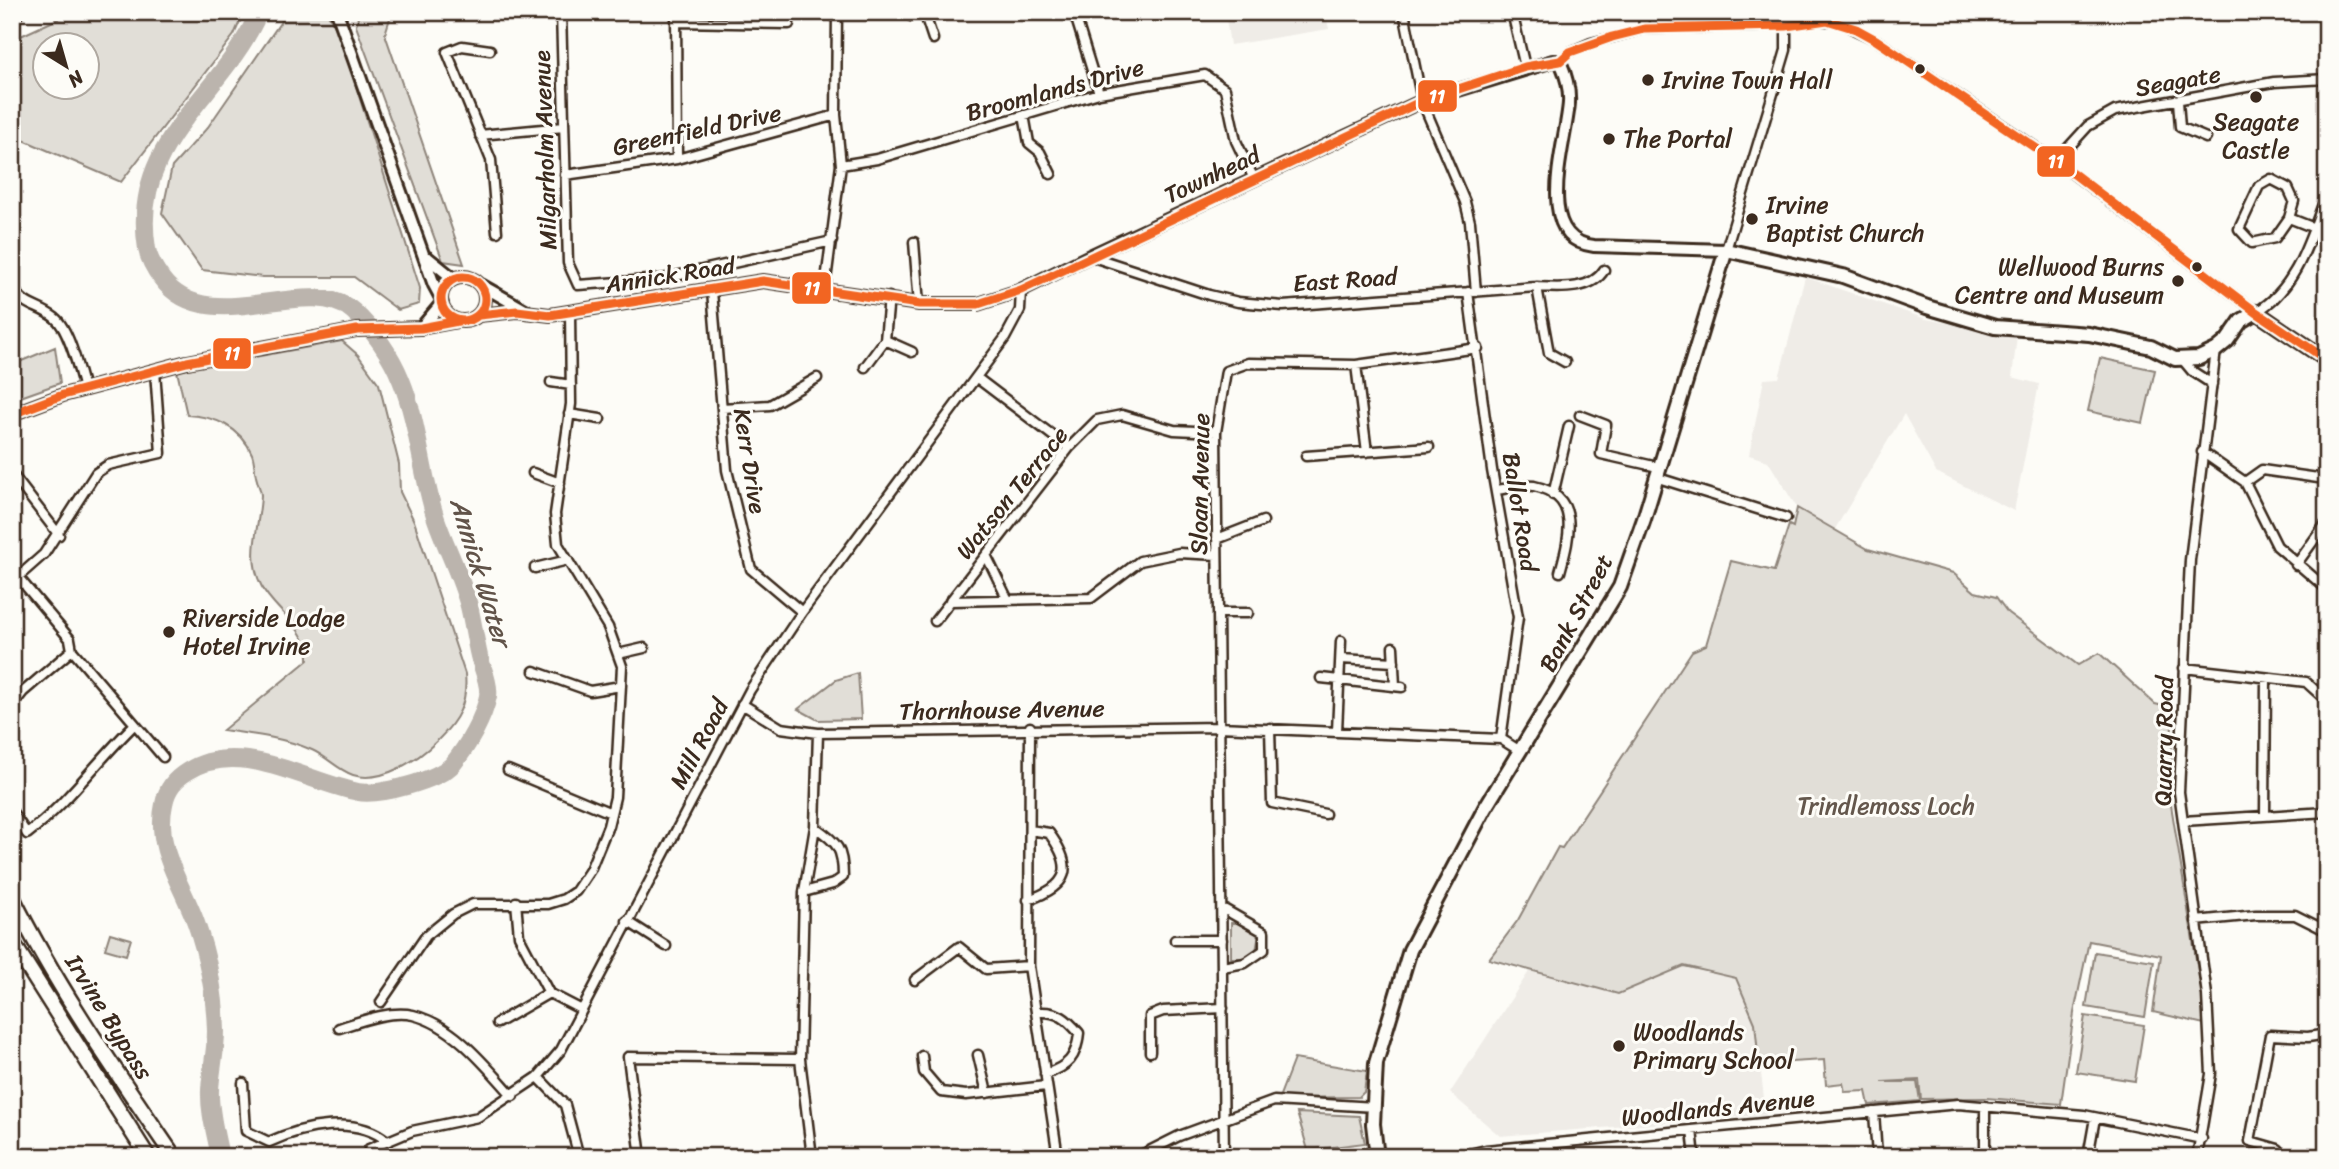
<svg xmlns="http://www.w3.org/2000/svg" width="2339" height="1169" font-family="Sriracha,sans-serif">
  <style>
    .built { fill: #efece7 }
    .green { fill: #e1ded7; stroke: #8e847a; stroke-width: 2; fill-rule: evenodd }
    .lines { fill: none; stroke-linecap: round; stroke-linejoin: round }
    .river { stroke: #bbb4ad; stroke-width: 18 }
    .street-casing { stroke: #3b2a1e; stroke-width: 13 }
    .secondary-casing { stroke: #3b2a1e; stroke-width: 16 }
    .primary-casing { stroke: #3b2a1e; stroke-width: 18 }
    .highway-casing { stroke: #3b2a1e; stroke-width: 19 }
    .street { stroke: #fdfcf7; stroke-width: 8 }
    .secondary { stroke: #fdfcf7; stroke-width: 10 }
    .primary { stroke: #fdfcf7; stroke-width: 12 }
    .highway { stroke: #fdfcf7; stroke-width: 14 }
    .bus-1-casing { stroke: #fdfcf7; stroke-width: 14 }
    .bus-1 { stroke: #f26522; stroke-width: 9 }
    .bus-dot { fill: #3b2a1e; stroke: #fdfcf7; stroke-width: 2.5 }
    .labels { text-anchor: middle; stroke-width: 6; stroke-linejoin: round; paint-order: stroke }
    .poi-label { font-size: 24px; fill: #3b2a1e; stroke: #fdfcf7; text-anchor: start }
    .street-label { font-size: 24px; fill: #3b2a1e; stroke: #fdfcf7 }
    .park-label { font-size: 24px; fill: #64574c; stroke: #fdfcf7 }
    .water-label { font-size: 26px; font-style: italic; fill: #615349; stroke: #fdfcf7 }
    .line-badge { stroke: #fdfcf7; stroke-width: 2.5 }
    .badge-label { font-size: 19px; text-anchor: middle; font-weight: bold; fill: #fff }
  </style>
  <rect width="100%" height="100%" fill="#fdfcf7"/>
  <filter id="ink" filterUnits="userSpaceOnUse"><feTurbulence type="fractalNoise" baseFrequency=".0143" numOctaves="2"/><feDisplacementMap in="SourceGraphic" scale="14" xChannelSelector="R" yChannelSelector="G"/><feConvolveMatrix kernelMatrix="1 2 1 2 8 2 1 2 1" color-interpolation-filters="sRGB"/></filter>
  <g filter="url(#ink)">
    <path class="built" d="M1225,12H1342L1326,15L1329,29L1230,45Z
      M1805,277L1926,319L2017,336L2012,377L2039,384L2014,511L1936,472L1904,414L1835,529L1797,508L1768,461L1749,455L1764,379L1779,378Z
      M1684,966L1737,979L1755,1023L1766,1115L1500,1136L1450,1093L1530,970L1618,994Z"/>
    <path class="green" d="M73,12H244L234,35L121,182L12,135V40ZM46,46H88V88H46Z
      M282,12H327L340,36L420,288L419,304L398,310L354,277H263L202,270L162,213L172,167L208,127L282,20Z
      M359,12H392L385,34L464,264L443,261L356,26Z
      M342,341L358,355L379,384L399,464L400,492L414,521L465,674C468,703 458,720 438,740C419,759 382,784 353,775C338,770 326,756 312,750C285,738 252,734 223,730L308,660C310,629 273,610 261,585C246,555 260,526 261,495C261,489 258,486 257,480C254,471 255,462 252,454C241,427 214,416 187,415L177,371Z
      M55,347L60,383L12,400V365Z
      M2100,358L2155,370L2143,423L2088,411Z
      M1797,508L1868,549L1953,573L1975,592L1996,597L2008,613L2078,665L2099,653L2155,704L2172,708L2171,805L2202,996L2204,1024L2153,1012L2161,955L2089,941L2074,1013L2061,1104L1986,1098L1921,1099L1919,1080L1882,1082H1917L1920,1101L1869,1105L1866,1091L1845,1092L1843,1083L1826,1085L1824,1060L1759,1064L1755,1023L1736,978L1684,966L1618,994L1489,959L1518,920L1558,847L1562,848L1692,651L1706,645L1731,561L1774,571L1789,525L1793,527Z
      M858,673L861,719L818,720L798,709L836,680Z
      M1231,923H1241L1259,935L1256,951L1242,958H1231Z
      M110,933L131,939L126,955L105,949Z
      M2095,952L2154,961L2145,1017L2086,1007Z
      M2085,1016L2144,1025L2135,1081L2076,1072Z
      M1294,1059L1367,1071L1364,1092L1359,1097L1279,1098Z
      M1297,1113L1359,1116L1365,1143L1308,1150Z"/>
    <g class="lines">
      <path class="river" d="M220,1157C216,1135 209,1112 210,1090C211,1070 216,1051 216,1031C215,996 208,957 196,923C182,883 154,849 164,804C167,788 175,779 188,771C240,738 306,782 358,792C379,796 439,780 453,764C467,747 484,718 488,696C490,685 482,667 479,656C475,639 473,622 469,606C461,576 446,548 436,519C421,474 419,424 401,380C391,355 373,329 353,311C306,272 208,341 162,279C156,271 149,259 147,249C129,140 222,98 259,12"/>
      <g class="street-casing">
        <path id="street" d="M561,12L568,263L578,285L662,279L832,241
          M676,12L677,159
          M910,12L911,16L923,12
          M924,12L933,39
          M1074,12L1099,93
          M1404,12L1422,101L1465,202L1470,222L1476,292
          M1512,12L1525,67
          M1643,12L1644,29
          M676,22L789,24
          M490,50L462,46L447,52L491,160L497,232
          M1560,61L1570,52L1591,43L1644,29L1786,26L1814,20L1838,22L1876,40L2056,161L2256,312C2298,288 2311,235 2327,193
          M2178,101L2180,127L2206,138
          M1024,115L1029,143L1040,152L1051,174
          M480,135L564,127
          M2056,161L2088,126L2115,111L2274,82L2327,79
          M841,165L877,159L1099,93L1205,75L1225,89L1236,141L1254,179
          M565,175L677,159L836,115
          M2271,179L2288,188L2294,201L2289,218L2275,238L2252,243L2239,229L2259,186Z
          M2289,218L2327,233
          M914,242L919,304
          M1726,250L1781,67L1786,50V26
          M1090,256L1209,295L1238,302L1283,306L1537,287C1558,288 1592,291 1604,270
          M12,287C26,309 37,304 55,318C69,329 79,371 84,389
          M1537,287L1549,353L1565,362
          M825,288L841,165L836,115L837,12
          M712,291L727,470L751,569L802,612
          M1468,292L1492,470L1518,617L1501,739
          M885,340L912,352
          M2182,359L2192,371L2212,384
          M1356,365L1367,452
          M865,367L885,340L889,297
          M155,371L161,453L108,465L96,473L44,554L18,577L70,639L72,650L163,757
          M977,378L1069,448
          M551,382L571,385
          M722,408L770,405L817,378
          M569,414L600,419
          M1580,415L1606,425L1601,454L1658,467
          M2202,452L2245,482L2277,546L2327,589
          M1306,456L1429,447
          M533,473L560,483
          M12,474L59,535
          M1655,477L1786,518
          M2245,482L2262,470L2318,478
          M1496,490C1508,489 1523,484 1534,486C1582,496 1569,539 1560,572
          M1553,495L1569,426
          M1217,539L1263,521
          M986,555L1008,600
          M2296,565L2327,522
          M535,568L568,560
          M950,601L1091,598L1140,561L1179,553L1217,555
          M1218,613H1248
          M935,621L1069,448L1097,420L1122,415L1174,430L1216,432
          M1393,647L1395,686
          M618,654L644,648
          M1341,659L1394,662
          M2184,668L2306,682L2327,701
          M534,671L590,691L621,686
          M1321,678L1402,687
          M742,704L781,728L818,733L1219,727L1501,739L1520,751
          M12,706L23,692L72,650
          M1030,727L1029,966L1058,1157
          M1270,728L1272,803L1325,814
          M1337,731L1341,641
          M508,770L611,813
          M12,812L27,834C68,803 97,761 134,725
          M2265,816L2266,678
          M2183,821L2327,812
          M804,892L833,884L843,877C843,849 838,843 815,827
          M1028,900C1069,886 1075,868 1049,833L1030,830
          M516,902L519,936L549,993L582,1010
          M1222,908L1264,932V950L1245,963L1222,967
          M627,921L666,946
          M2196,921L2256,915H2295L2327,931
          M1175,940H1222
          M915,980L959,947L986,969L1029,966
          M381,1002L426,936L453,914L473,904H548L564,899L576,891L590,870L608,826L615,797L622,666L608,627L558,544L555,514L571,404L570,312
          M1039,1012C1058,1011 1067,1019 1079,1033C1077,1057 1068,1067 1045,1074
          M497,1023L549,993
          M339,1028C361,1021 390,1010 413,1015C454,1025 486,1066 513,1096
          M1150,1052V1016L1163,1011L1223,1008
          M978,1055L987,1093
          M922,1056L924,1072L941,1092L966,1095L1046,1086
          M538,1077L565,1105L579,1157
          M243,1083L246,1131L269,1142C304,1126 356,1115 387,1141
          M1985,1106V1157
          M1874,1112L1877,1157
          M1692,1130L1695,1157
          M375,1157L369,1149L412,1131L478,1117L538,1077L561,1050L750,690L802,612L1005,338L1020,310L1021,290
          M641,1157L628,1057L800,1059
          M812,1157L800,1059L804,892L815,827L818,733
          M1137,1157L1179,1136L1274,1101L1375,1107
          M1224,1157L1216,432L1226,371L1248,363L1356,365L1478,348
          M1457,1157L1486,1150L1958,1104L2084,1115L2202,1139
          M2088,1157L2095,1118
          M2197,1157L2211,1074L2207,995L2179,792L2190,560L2216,350
          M2284,1157L2278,1149L2250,1141L2270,1035L2308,1037L2327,1034"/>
      </g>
      <g class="secondary-casing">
        <path id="secondary" d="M337,12L434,285L441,298
          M428,258L454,279
          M441 299a22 22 0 1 1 44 0a22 22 0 1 1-44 0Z
          M481,285L527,311
          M479,315L517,311L550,315L763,281L919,304H978L1021,290L1090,256L1422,101L1553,61H1560C1566,75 1570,88 1569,103C1566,144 1532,239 1594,246L1726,250
          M421,328L442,303
          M12,414L63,395L187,362L357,330L421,328L458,321"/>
      </g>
      <g class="primary-casing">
        <path id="primary" d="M12,15L17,12
          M1377,1157L1373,1124L1376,1063L1410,950L1485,808L1620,587L1644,519L1726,250L1843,276L1927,307L1995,327L2089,334L2151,347L2175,359L2199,358L2216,350L2227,341L2241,321L2256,312L2327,360"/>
      </g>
      <g class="highway-casing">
        <path id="highway" d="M12,897C57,988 117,1073 174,1157
          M12,942L148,1157"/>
      </g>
      <use href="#street" class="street"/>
      <use href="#secondary" class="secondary"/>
      <use href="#primary" class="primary"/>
      <use href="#highway" class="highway"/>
      <g class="bus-1-casing">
        <path id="bus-1" d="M441 299a22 22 0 1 1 44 0a22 22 0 1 1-44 0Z
          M479,315L517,311L550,315L763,281L919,304H978L1021,290L1422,101L1525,67L1560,61L1570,52L1612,37L1644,29L1786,26L1827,20L1856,29L1876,40L2074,174L2256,312L2327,360
          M12,414L63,395L187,362L357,330L421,328L458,321"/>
      </g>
      <use href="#bus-1" class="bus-1"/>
    </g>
  </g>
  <g class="bus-dot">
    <circle cx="1920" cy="69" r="6"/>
    <circle cx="1648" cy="80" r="7"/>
    <circle cx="2256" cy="97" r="7"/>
    <circle cx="1609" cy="139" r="7"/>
    <circle cx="1752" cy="219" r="7"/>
    <circle cx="2197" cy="267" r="6"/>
    <circle cx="2178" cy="281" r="7"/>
    <circle cx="169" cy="632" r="7"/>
    <circle cx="1619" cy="1046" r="7"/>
  </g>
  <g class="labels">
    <g class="poi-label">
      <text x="1662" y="88">Irvine Town Hall</text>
      <text x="2256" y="130" text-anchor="middle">Seagate<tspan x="2256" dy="28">Castle</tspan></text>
      <text x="1623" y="147">The Portal</text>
      <text x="1766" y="213">Irvine<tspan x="1766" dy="28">Baptist Church</tspan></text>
      <text x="2164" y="275" text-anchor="end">Wellwood Burns<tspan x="2164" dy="28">Centre and Museum</tspan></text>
      <text x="183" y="626">Riverside Lodge<tspan x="183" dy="28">Hotel Irvine</tspan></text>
      <text x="1633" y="1040">Woodlands<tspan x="1633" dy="28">Primary School</tspan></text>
    </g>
    <g class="street-label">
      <text transform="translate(2178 81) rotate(-10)" y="8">Seagate</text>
      <text transform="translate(1055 90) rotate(-15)" y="8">Broomlands Drive</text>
      <text transform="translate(697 130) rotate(-12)" y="8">Greenfield Drive</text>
      <text transform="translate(545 150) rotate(-92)" y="8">Milgarholm Avenue</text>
      <text transform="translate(1212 175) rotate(-25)" y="8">Townhead</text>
      <text transform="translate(670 275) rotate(-9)" y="8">Annick Road</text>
      <text transform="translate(1345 280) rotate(-4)" y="8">East Road</text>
      <text transform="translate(750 461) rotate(81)" y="8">Kerr Drive</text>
      <text transform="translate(1200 484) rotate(-89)" y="8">Sloan Avenue</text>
      <text transform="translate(1012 493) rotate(-51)" y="8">Watson Terrace</text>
      <text transform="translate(1520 512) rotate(81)" y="8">Ballot Road</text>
      <text transform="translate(1576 613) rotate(-62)" y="8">Bank Street</text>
      <text transform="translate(1002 710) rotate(-1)" y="8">Thornhouse Avenue</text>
      <text transform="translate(2164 741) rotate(-89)" y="8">Quarry Road</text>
      <text transform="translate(699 744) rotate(-62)" y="8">Mill Road</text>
      <text transform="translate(109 1017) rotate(58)" y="8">Irvine Bypass</text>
      <text transform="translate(1718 1108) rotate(-6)" y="8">Woodlands Avenue</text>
    </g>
    <g class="park-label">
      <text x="1886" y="814">Trindlemoss Loch</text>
    </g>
    <g class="water-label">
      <text transform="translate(481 572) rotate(73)" y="9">Annick Water</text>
    </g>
  </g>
  <g class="line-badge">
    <rect x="1417" y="79" width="41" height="34" rx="7" fill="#f26522"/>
    <rect x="2036" y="145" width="40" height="33" rx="7" fill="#f26522"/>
    <rect x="791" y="271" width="41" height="34" rx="7" fill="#f26522"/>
    <rect x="212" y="337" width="40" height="33" rx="7" fill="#f26522"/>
  </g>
  <g class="badge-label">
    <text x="1437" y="103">11</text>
    <text x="2056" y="168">11</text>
    <text x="812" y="295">11</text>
    <text x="232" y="360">11</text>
  </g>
  <rect width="2339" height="1169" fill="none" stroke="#fdfcf7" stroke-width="42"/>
  <rect x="21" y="21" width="2297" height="1127" fill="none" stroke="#3b2a1e" stroke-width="2.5" filter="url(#ink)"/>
  <g transform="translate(66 66) rotate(143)"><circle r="33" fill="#fdfcf7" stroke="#afa8a0" stroke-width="2"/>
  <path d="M0-5L12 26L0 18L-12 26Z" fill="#3b2a1e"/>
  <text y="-10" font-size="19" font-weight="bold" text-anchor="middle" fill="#3b2a1e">N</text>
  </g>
</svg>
